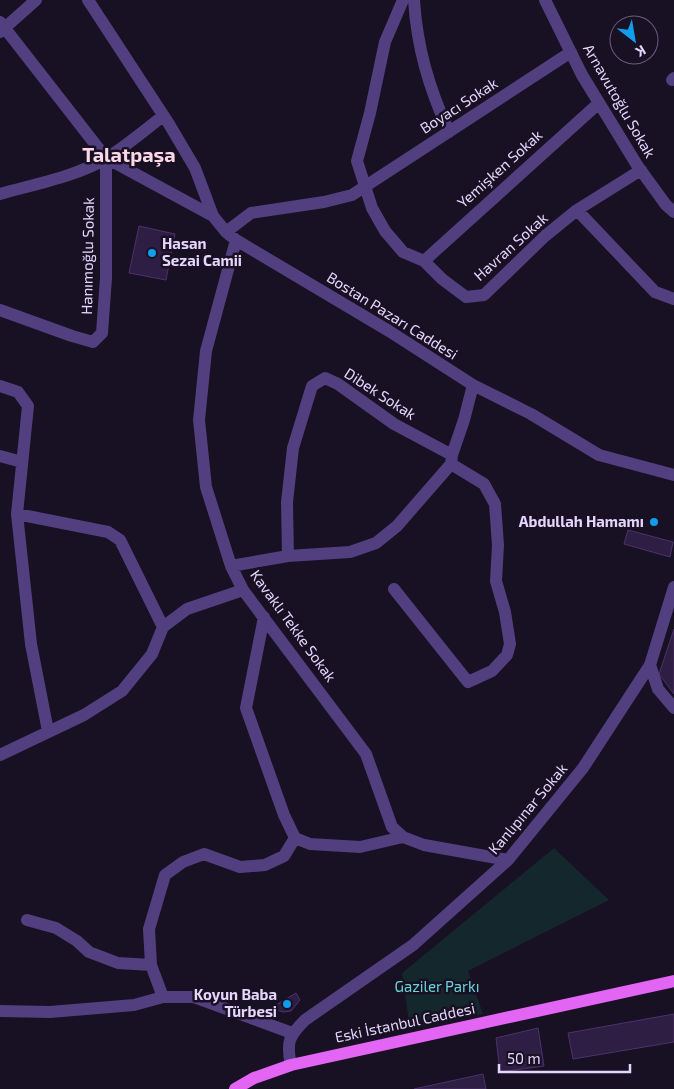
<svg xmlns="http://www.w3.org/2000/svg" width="674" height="1089" font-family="'Exo 2',sans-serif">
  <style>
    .green { fill: #14272d }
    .building { fill: #2f1e43; stroke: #4d316d }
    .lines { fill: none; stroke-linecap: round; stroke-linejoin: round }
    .minor { stroke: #523f7f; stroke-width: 12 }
    .major { stroke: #e365f3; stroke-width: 12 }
    .poi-dot { fill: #129dec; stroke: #181023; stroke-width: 2 }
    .labels { text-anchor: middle; stroke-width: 5; stroke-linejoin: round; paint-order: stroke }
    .street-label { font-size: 15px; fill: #e4d6fc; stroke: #181023 }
    .poi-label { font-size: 15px; font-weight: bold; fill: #e4d6fc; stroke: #181023; text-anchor: end }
    .park-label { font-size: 15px; fill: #67d5d7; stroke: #181023 }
    .district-label { font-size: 20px; font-weight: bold; fill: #fcd7e5; stroke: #181023 }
  </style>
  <rect width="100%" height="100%" fill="#181023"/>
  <path class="green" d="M554,848L609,900L468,971L483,1014L410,1029L402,973Z"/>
  <path class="building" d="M139,226L175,234L166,280L129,273Z
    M628,530L673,542L670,557L624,544Z
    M674,629V694L659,674Z
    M296,993L300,1000L291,1011L283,1012L271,1008Z
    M674,1014V1042L573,1059L568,1033Z
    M538,1028L544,1066L500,1072L496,1038Z
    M483,1074L486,1089H414Z"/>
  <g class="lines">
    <path class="minor" d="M88,0L169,124L195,168L213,216
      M403,0L385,42L370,113L357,161L372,208L385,231L403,252L424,261L442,279L466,297L484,295L545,236L577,210L641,170
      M414,0C417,48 429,88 449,132
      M545,0L582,75L637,165L666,205L674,212
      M0,22L106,158L213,216L226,232L236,240L389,331L473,385L531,414L599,455L674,475
      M0,32L36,0
      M672,80L674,78
      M0,194C35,184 75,177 107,158C126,146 145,130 163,116
      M577,210L655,292L674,299
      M226,232L251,213L324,202L352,195L571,52
      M236,240L206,351L199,420L206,487L231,566L243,590L366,754L392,827L403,837L424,845L508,860
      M424,261L599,103
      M0,310L72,336L93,342L102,333L106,278V158
      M0,386L18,392L28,406L17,514L31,644L48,731
      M0,456L22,462
      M17,514L108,532L120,540L163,627
      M288,556L287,502L293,448L312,386L325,378L338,384L394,424L452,455
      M231,566L288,556L350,552L376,543L397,526L451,464L452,455L464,420L473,385
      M394,589L468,682L492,671L507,655L510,644L505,612L496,581L498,545L495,504L484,484L451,464
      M264,617L246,708L284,815L295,838
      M650,665L658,689L674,708
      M0,755L84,715L122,691L152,654L163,627L187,609L243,590
      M295,838L310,844L360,847L403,837
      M27,920L56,928L77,941L89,952L118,963L151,965
      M163,997L151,965L149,929L165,875L183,862L204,854L240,867L265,865L284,856L295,838
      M0,1011L50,1012L134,1005L163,997H194L292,1033
      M291,1065C286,1042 289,1036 305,1020L413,945L508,860L583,768L650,665L674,587"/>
    <path class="major" d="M235,1089L254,1078L291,1065L674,981"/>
  </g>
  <g class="poi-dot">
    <circle cx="152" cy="253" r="5"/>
    <circle cx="654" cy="522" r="5"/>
    <circle cx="287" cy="1004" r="5"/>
  </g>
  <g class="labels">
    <g class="street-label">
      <text transform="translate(619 101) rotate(60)" y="5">Arnavutoğlu Sokak</text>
      <text transform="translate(459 106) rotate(-33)" y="5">Boyacı Sokak</text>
      <text transform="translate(500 169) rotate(-42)" y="5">Yemişken Sokak</text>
      <text transform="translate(511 247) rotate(-42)" y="5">Havran Sokak</text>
      <text transform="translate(88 256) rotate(-89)" y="5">Hanımoğlu Sokak</text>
      <text transform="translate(392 316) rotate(32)" y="5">Bostan Pazarı Caddesi</text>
      <text transform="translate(380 394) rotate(33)" y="5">Dibek Sokak</text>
      <text transform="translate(293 626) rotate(54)" y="5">Kavaklı Tekke Sokak</text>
      <text transform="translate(528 809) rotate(-50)" y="5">Kanlıpınar Sokak</text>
      <text transform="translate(405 1023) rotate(-12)" y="5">Eski İstanbul Caddesi</text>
    </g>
    <g class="poi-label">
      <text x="162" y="249" text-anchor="start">Hasan<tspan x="162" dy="17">Sezai Camii</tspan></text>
      <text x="644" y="527">Abdullah Hamamı</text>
      <text x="277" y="1000">Koyun Baba<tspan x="277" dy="17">Türbesi</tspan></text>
    </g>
    <g class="park-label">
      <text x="437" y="992">Gaziler Parkı</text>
    </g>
    <g class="district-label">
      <text x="129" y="162">Talatpaşa</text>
    </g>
  </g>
  <g transform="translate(634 40) rotate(149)"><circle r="24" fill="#181023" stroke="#6a5f7a"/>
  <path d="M0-4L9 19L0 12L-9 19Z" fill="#129dec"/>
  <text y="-8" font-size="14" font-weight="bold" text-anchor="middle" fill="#e4d6fc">K</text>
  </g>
  <path d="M499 1064v8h131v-8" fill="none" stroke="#e4d6fc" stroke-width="2.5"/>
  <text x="507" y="1064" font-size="15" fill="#e4d6fc" stroke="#181023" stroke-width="4" paint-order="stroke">50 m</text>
</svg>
